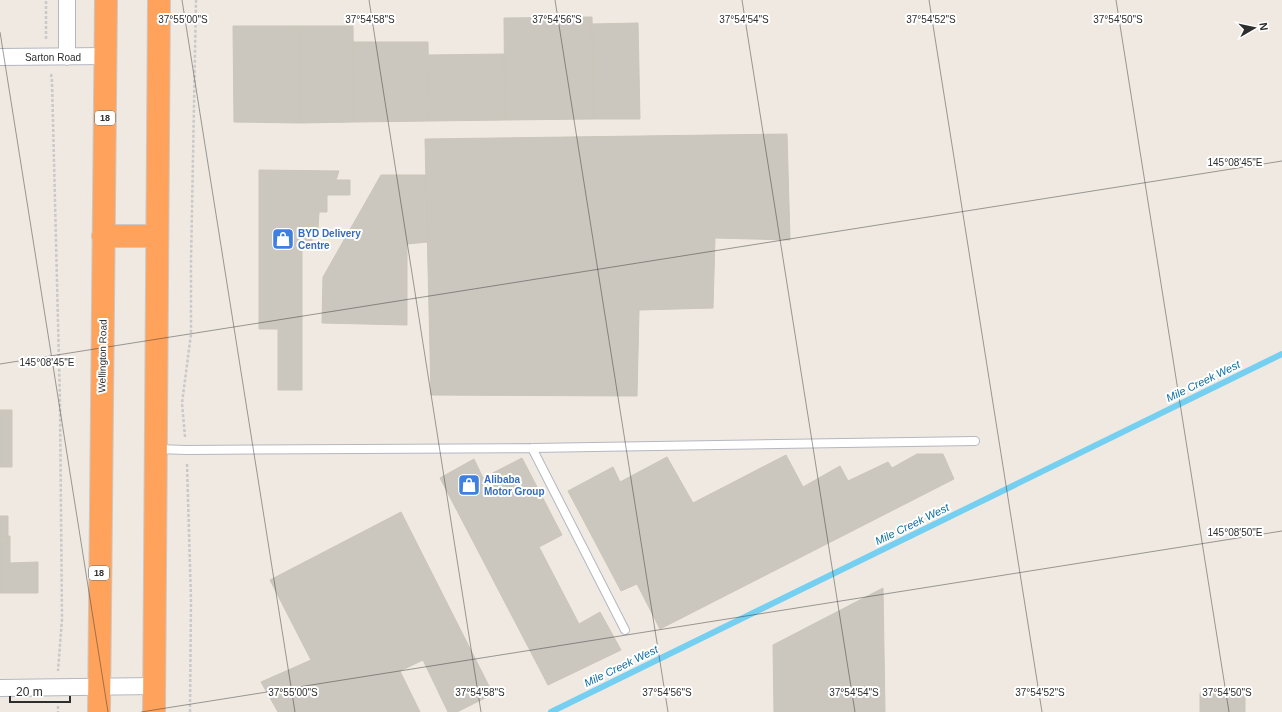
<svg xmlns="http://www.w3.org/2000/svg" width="1282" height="712" font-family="Arial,sans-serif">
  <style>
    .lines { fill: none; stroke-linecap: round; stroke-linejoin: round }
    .stream { stroke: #75cff0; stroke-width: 6 }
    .building { fill: #cbc7bf; stroke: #cbc5ba }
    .lane-casing { stroke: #b4b7c1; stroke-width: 10 }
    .street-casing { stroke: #b4b7c1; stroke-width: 18 }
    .highway-casing { stroke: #c9c9c9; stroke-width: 24 }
    .path { stroke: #c9c9c9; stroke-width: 2.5; stroke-dasharray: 3 2; stroke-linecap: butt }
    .lane { stroke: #fff; stroke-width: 8 }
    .street { stroke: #fff; stroke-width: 16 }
    .highway { stroke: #ffa35c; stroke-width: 22 }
    .ticks { fill: none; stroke: #2e2e2e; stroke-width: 1; stroke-opacity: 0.45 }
    .labels { text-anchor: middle; stroke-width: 4; stroke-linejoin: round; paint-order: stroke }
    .shield { fill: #fff; stroke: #6d6d6d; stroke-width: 1 }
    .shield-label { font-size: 9px; font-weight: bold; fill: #2e2e2e }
    .street-label { font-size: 10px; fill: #2e2e2e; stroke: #fff }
    .shop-label { font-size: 10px; font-weight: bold; fill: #366cbe; stroke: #fff; text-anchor: start }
    .water-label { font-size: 11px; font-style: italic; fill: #0d6fa3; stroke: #fff }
    .ticks-label { font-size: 10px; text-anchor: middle; fill: #2e2e2e; stroke: #fff; stroke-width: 4; stroke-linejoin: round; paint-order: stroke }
  </style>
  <rect width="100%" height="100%" fill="#efe9e1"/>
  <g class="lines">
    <path class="stream" d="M551,712L1282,354"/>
  </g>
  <path class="building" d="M592,17L594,119L505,120L504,18Z
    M638,23L640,119H594L592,24Z
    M233,26H299V123L234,122Z
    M299,26H353L354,122L299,123Z
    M353,42H428L429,121L354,122Z
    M504,54L505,120L429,121V55Z
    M787,134L790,240L715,238L713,308L639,310L637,396L431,395L425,139Z
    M259,170L339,171L336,180H350V195H327V212H319L318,228H312V247H302V390H278V329H259Z
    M381,175H426L428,242L407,244V325L322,323L323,277Z
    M0,410H12V467H0Z
    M917,454H943L954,479L660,629L637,584L621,591L568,491L613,467L620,482L667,457L693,503L786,455L803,487L840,466L848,481L888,462L892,468Z
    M522,458L562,535L539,547L579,624L600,612L621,650L548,685L440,478L474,459L483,478Z
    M401,512L493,694L457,712H448L423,660L400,671L420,712H278L261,682L311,660L270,580Z
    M0,516H8V543H0Z
    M0,536H10V563L38,562V593H0Z
    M883,588L885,712H774L773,645Z
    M1245,692V712H1200V693Z"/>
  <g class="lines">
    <g class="lane-casing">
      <path id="lane" d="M532,448L625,630
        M158,449L186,450L532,448L975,441"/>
    </g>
    <g class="street-casing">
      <path id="street" d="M67,0V57
        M0,57L106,56
        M0,688L154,686"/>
    </g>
    <g class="highway-casing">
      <path id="highway" d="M103,236H157
        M99,712L106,0
        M154,712L159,0"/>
    </g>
    <path class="path" d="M46,39V0
      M51,74L52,81L60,402L62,619L58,671
      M185,437L182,403L191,334V262L196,0
      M187,464L191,599L190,712
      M58,706V712"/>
    <use href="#lane" class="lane"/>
    <use href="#street" class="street"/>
    <use href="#highway" class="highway"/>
  </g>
  <path class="ticks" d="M182,0L295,712M369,0L481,712M555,0L668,712M742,0L855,712M929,0L1042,712M1116,0L1229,712M0,32L108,712M0,364L1282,161M141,712L1282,531"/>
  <defs>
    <g id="shop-square" transform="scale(1.15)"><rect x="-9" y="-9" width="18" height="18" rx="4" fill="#3f7fe0" stroke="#fff"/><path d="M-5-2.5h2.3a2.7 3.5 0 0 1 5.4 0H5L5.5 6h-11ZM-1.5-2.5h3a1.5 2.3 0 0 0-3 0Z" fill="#fff"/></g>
  </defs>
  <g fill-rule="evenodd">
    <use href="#shop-square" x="283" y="239"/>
    <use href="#shop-square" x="469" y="485"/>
  </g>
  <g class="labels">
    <g class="shield">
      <rect x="95" y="111" width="20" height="14" rx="3"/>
      <rect x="89" y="566" width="20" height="14" rx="3"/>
    </g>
    <g class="shield-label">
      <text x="105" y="121">18</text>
      <text x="99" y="576">18</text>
    </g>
    <g class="street-label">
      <text x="53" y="61">Sarton Road</text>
      <text transform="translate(102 356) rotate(-89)" y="4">Wellington Road</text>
    </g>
    <g class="shop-label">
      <text x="298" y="237">BYD Delivery<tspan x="298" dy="12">Centre</tspan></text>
      <text x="484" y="483">Alibaba<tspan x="484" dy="12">Motor Group</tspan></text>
    </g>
    <g class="water-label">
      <text transform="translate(1203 381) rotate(-26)" y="4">Mile Creek West</text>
      <text transform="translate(912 524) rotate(-26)" y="4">Mile Creek West</text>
      <text transform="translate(621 666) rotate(-26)" y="4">Mile Creek West</text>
    </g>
  </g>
  <g class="ticks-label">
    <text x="183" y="23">37°55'00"S</text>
    <text x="370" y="23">37°54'58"S</text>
    <text x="557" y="23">37°54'56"S</text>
    <text x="744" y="23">37°54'54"S</text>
    <text x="931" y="23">37°54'52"S</text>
    <text x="1118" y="23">37°54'50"S</text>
    <text x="1235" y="166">145°08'45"E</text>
    <text x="47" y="366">145°08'45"E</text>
    <text x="1235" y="536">145°08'50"E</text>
    <text x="293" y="696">37°55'00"S</text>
    <text x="480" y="696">37°54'58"S</text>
    <text x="667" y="696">37°54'56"S</text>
    <text x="854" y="696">37°54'54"S</text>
    <text x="1040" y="696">37°54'52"S</text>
    <text x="1227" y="696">37°54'50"S</text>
  </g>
  <g transform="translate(1254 28) rotate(81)" stroke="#ffffff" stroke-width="3" paint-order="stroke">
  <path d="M0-3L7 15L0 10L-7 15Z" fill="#2e2e2e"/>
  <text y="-6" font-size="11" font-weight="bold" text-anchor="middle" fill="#2e2e2e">N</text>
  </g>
  <path d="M10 696v6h60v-6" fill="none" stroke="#2e2e2e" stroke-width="2"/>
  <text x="16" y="696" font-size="12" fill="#2e2e2e" stroke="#ffffff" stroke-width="3" paint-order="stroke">20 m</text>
</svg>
